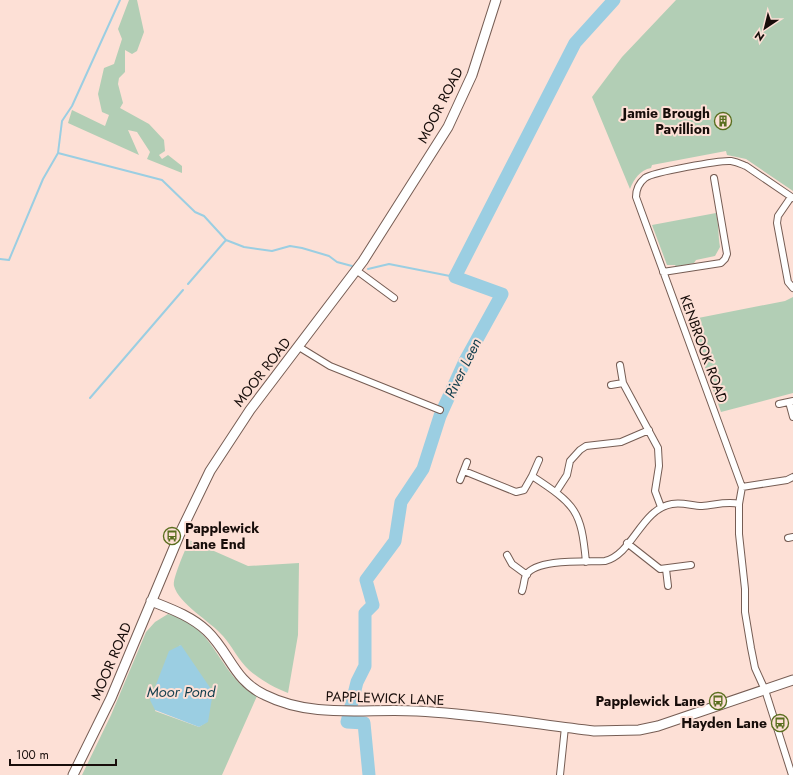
<svg xmlns="http://www.w3.org/2000/svg" width="793" height="775" font-family="Jost,sans-serif">
  <style>
    .green { fill: #b2ceb5; fill-rule: evenodd }
    .water { fill: #9bcee2 }
    .lines { fill: none; stroke-linecap: round; stroke-linejoin: round }
    .stream { stroke: #9bcee2; stroke-width: 2 }
    .river { stroke: #9bcee2; stroke-width: 13 }
    .street-casing { stroke: #765d54; stroke-width: 8 }
    .secondary-casing { stroke: #765d54; stroke-width: 11 }
    .street { stroke: #fff; stroke-width: 6 }
    .secondary { stroke: #fff; stroke-width: 9 }
    .labels { text-anchor: middle; stroke-width: 4; stroke-linejoin: round; paint-order: stroke }
    .street-label { font-size: 14px; fill: #170d0a; stroke: #fde0d6 }
    .poi-label { font-size: 14px; font-weight: bold; fill: #170d0a; stroke: #fde0d6; text-anchor: end }
    .water-label { font-size: 15px; font-style: italic; fill: #133f4e; stroke: #fde0d6 }
  </style>
  <rect width="100%" height="100%" fill="#fde0d6"/>
  <path class="green" d="M129,0H137L144,32L137,51L132,54L125,50V72L119,78L118,84L123,103L120,108L149,124L164,140L165,151L159,155L162,159L168,155L182,166V173L147,159L150,152L137,132L128,130L139,155L68,123L72,110L105,126L109,115L102,112L98,94L104,68L114,64L122,39L118,29Z
    M676,0H793V191L746,159L727,155L726,151L652,165L651,168C640,170 634,179 630,189L592,97L622,57Z
    M716,213C719,225 718,235 720,247L715,256L696,260L694,263L676,267L675,265H667L652,225Z
    M793,297V393L721,412L688,320L785,301Z
    M189,540L248,566L299,563L298,635L288,693C273,687 262,681 249,670C239,661 232,646 223,636C210,621 179,604 174,586C172,579 186,549 189,540Z
    M168,614C216,625 218,676 257,696L222,775H82L111,715L146,632L155,622ZM180,645L194,667L208,721L199,727L155,711Z"/>
  <path class="water" d="M181,645L213,692L208,722L199,727L155,710L150,700L169,651Z"/>
  <g class="lines">
    <path class="stream" d="M58,153L162,180L195,212L204,216L226,240L244,247L272,251L290,246L302,248L329,256L337,262L352,266
      M0,259L9,260L43,179L58,153L62,121L72,106L120,0
      M368,269L389,264L455,277
      M188,284L226,240
      M90,398L183,290"/>
    <path class="river" d="M369,775L364,723L347,722L357,682L365,666V613L373,605L366,580L395,541L401,502L423,469L440,416L465,361L502,294L455,277L575,43L614,0"/>
    <g class="street-casing">
      <path id="street" d="M791,197L778,216L777,223L788,282L793,288
        M356,270L394,298
        M663,272L721,263L725,259L727,254L714,178
        M299,347L330,366L440,410
        M620,365L623,383L658,448L659,466L655,491L661,507
        M611,385L623,383
        M789,402L793,417
        M779,404L793,401
        M464,471L516,492L524,490L532,476C576,505 581,510 586,562
        M532,476L539,460
        M460,480L467,462
        M742,487L787,480L793,477
        M556,492L567,475L570,461L580,450L586,446L621,442L649,430
        M788,538L793,537
        M627,543L660,569L691,565
        M507,555L512,564L527,575
        M666,569L668,586
        M522,591C524,586 524,579 526,575C537,558 587,562 605,561C633,554 641,509 672,504C683,502 692,506 702,506C715,505 727,501 739,504
        M560,775L565,727
        M792,775L765,690L755,668L751,648L745,612V589L739,534V504L742,487L636,197C636,189 639,183 645,178C653,172 721,160 731,161C737,162 741,164 746,166L793,198"/>
    </g>
    <g class="secondary-casing">
      <path id="secondary" d="M151,601C171,609 191,616 207,631C230,653 234,681 265,695C313,719 366,708 417,711C476,714 535,724 594,731L639,730L658,726L793,680
        M73,775L111,698L181,531L210,471L250,410L363,261L448,127L472,75L496,0"/>
    </g>
    <use href="#street" class="street"/>
    <use href="#secondary" class="secondary"/>
  </g>
  <defs>
    <g id="building-ring" transform="scale(0.9)"><circle r="9.5" fill="#fde0d6" stroke="#596e1e" stroke-width="1.5"/><path d="M-4-6H4V6H1V3H-1V6H-4ZM-2.5-4.3h1.7v1.8h-1.7ZM.8-4.3h1.7v1.8H.8ZM-2.5-1h1.7V.8h-1.7ZM.8-1h1.7V.8H.8Z" fill="#596e1e"/></g>
    <g id="bus-ring" transform="scale(0.9)"><circle r="9.5" fill="#fde0d6" stroke="#596e1e" stroke-width="1.5"/><path d="M-5-6H5V4H4V6H2V4H-2V6H-4V4H-5ZM-3.5-4V0h7V-4ZM-3.5 1.2v1.5H-2V1.2ZM2 1.2v1.5H3.5V1.2Z" fill="#596e1e"/></g>
  </defs>
  <g fill-rule="evenodd">
    <use href="#building-ring" x="723" y="121"/>
    <use href="#bus-ring" x="172" y="536"/>
    <use href="#bus-ring" x="718" y="701"/>
    <use href="#bus-ring" x="780" y="723"/>
  </g>
  <g class="labels">
    <g class="street-label">
      <text transform="translate(440 105) rotate(-63)" y="5">MOOR ROAD</text>
      <text transform="translate(704 349) rotate(70)" y="5">KENBROOK ROAD</text>
      <text transform="translate(262 372) rotate(-52)" y="5">MOOR ROAD</text>
      <text transform="translate(111 661) rotate(-67)" y="5">MOOR ROAD</text>
      <text transform="translate(385 698) rotate(2)" y="5">PAPPLEWICK LANE</text>
    </g>
    <g class="poi-label">
      <text x="710" y="118">Jamie Brough<tspan x="710" dy="16">Pavillion</tspan></text>
      <text x="185" y="533" text-anchor="start">Papplewick<tspan x="185" dy="16">Lane End</tspan></text>
      <text x="705" y="706">Papplewick Lane</text>
      <text x="767" y="728">Hayden Lane</text>
    </g>
    <g class="water-label">
      <text transform="translate(463 368) rotate(-64)" y="5">River Leen</text>
      <text x="181" y="697">Moor Pond</text>
    </g>
  </g>
  <g transform="translate(765 28) rotate(215)" stroke="#fde0d6" stroke-width="3" paint-order="stroke">
  <path d="M0-3L7 15L0 10L-7 15Z" fill="#170d0a"/>
  <text y="-6" font-size="11" font-weight="bold" text-anchor="middle" fill="#170d0a">N</text>
  </g>
  <path d="M10 759v6h106v-6" fill="none" stroke="#170d0a" stroke-width="2"/>
  <text x="16" y="759" font-size="12" fill="#170d0a" stroke="#fde0d6" stroke-width="3" paint-order="stroke">100 m</text>
</svg>
